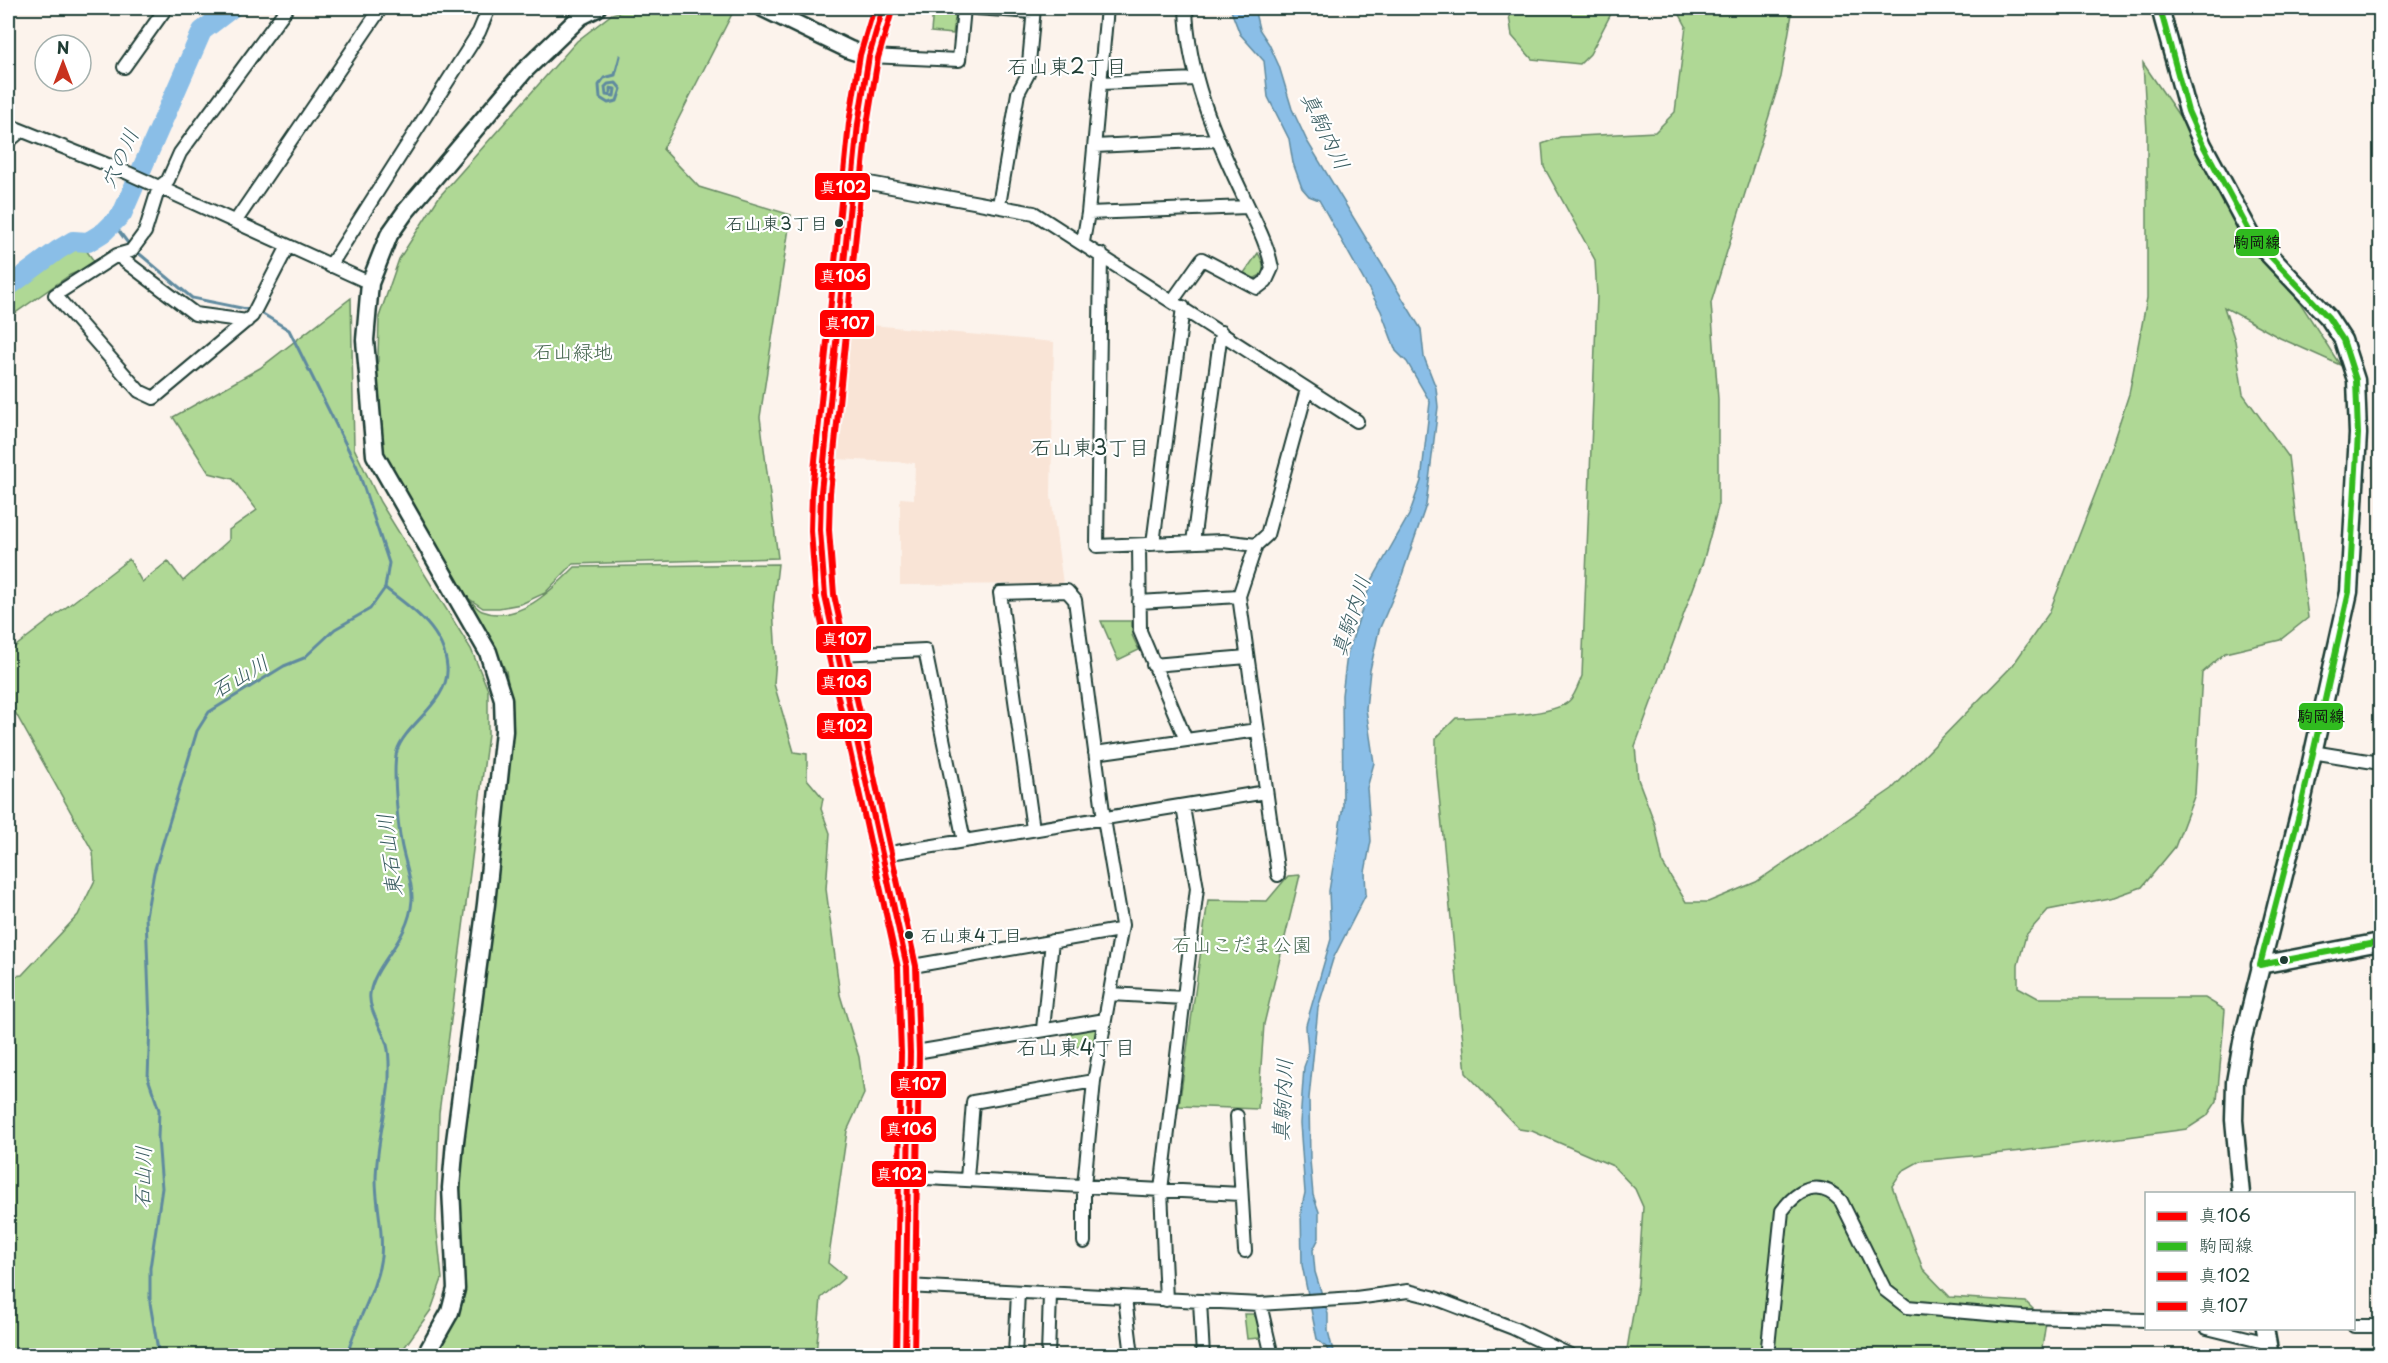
<svg xmlns="http://www.w3.org/2000/svg" width="2388" height="1363" font-family="'Playpen Sans','Klee One',sans-serif">
  <style>
    .built { fill: #f9e4d6 }
    .green { fill: #afd895; stroke: #678a64; stroke-width: 1.5 }
    .water { fill: #8abee7; stroke: #5f8a9f; stroke-width: 1.5 }
    .lines { fill: none; stroke-linecap: round; stroke-linejoin: round }
    .stream { stroke: #5f8a9f; stroke-width: 3 }
    .river { stroke: #8abee7; stroke-width: 20 }
    .street-casing { stroke: #1f3d34; stroke-width: 16 }
    .secondary-casing { stroke: #1f3d34; stroke-width: 21 }
    .highway-casing { stroke: #1f3d34; stroke-width: 26 }
    .street { stroke: #fff; stroke-width: 12 }
    .secondary { stroke: #fff; stroke-width: 16 }
    .highway { stroke: #fff; stroke-width: 21 }
    .bus-1-casing { stroke: #fff; stroke-width: 10 }
    .bus-2-casing { stroke: #fff; stroke-width: 10 }
    .bus-3-casing { stroke: #fff; stroke-width: 10 }
    .bus-4-casing { stroke: #fff; stroke-width: 10 }
    .bus-1 { stroke: #f00; stroke-width: 6 }
    .bus-2 { stroke: #30bb1f; stroke-width: 6 }
    .bus-3 { stroke: #f00; stroke-width: 6 }
    .bus-4 { stroke: #f00; stroke-width: 6 }
    .bus-dot { fill: #1f3d34; stroke: #fff; stroke-width: 2 }
    .labels { text-anchor: middle; stroke-width: 4.5; stroke-linejoin: round; paint-order: stroke }
    .bus-label { font-size: 18px; fill: #1f3d34; stroke: #fff; text-anchor: end }
    .park-label { font-size: 20px; fill: #43644c; stroke: #fff }
    .neighbourhood-label { font-size: 21px; fill: #1f3d34; stroke: #fff }
    .water-label { font-size: 21px; font-style: italic; fill: #3a5d61; stroke: #fff }
    .line-badge { stroke: #fff; stroke-width: 2 }
    .badge-label { font-size: 16px; text-anchor: middle; font-weight: bold; fill: #fff }
    .pale-badge-label { font-size: 16px; text-anchor: middle; font-weight: bold; fill: #111 }
  </style>
  <rect width="100%" height="100%" fill="#fcf3ec"/>
  <filter id="ink" filterUnits="userSpaceOnUse"><feTurbulence type="fractalNoise" baseFrequency=".0167" numOctaves="2"/><feDisplacementMap in="SourceGraphic" scale="12" xChannelSelector="R" yChannelSelector="G"/><feConvolveMatrix kernelMatrix="1 2 1 2 8 2 1 2 1" color-interpolation-filters="sRGB"/></filter>
  <g filter="url(#ink)">
    <path class="built" d="M850,323L1054,342L1051,496L1063,584L900,585V498L914,499L915,463L836,459Z"/>
    <path class="green" d="M635,8H719L733,12L663,149L699,187L791,215L760,417L778,558L573,564L545,593L521,604L499,608H483L468,598C472,602 477,609 482,611C518,625 553,589 575,567L778,564L773,607L776,658L774,684L794,752L807,754V779L823,798L821,809L830,833L826,889L840,995L859,1057L864,1094L847,1131L828,1263L845,1277L821,1298L816,1355H433L459,1313L463,1289L459,1210L463,1155L513,713L506,671L468,598V597L462,593L385,462L377,397L379,317L399,259L439,197L577,41L612,14Z
      M1508,8H1614L1590,54L1580,64L1532,59L1512,36Z
      M1671,8H1793L1781,77L1711,303L1718,399V507L1703,562L1635,746L1638,779L1655,824L1663,864L1686,902H1708L1756,882L1892,789L2013,665L2049,613L2099,484L2129,394L2147,298V132L2143,63L2197,142L2340,365L2280,338L2224,307L2235,341L2243,394L2288,456L2308,618L2280,640L2225,653L2202,673L2195,794L2175,847L2142,887L2114,897L2048,910L2026,935L2018,965V987L2038,998H2205L2225,1010L2217,1101L2207,1116L2187,1129L2023,1151L1920,1161L1902,1171L1892,1186L1923,1269L1950,1297L2026,1302L2046,1322L2041,1355H1626L1638,1284L1643,1207L1635,1189L1613,1166L1532,1131L1519,1129L1466,1073L1436,764V738L1456,718C1481,717 1552,717 1569,701C1575,696 1579,683 1582,676L1597,296L1595,260L1544,167L1542,144L1560,137L1655,132L1675,112L1686,26L1678,11Z
      M933,9L956,11L953,34L931,32Z
      M81,243L96,264L70,275L8,318V295L55,256Z
      M1258,253L1263,263V274L1253,279L1244,273Z
      M351,298L354,448L380,502L471,649L488,690V734L439,1113L436,1221L442,1279L431,1310L399,1355H8V977L22,975L78,915L95,880L93,852L10,703L8,652L129,559L142,582L168,561L183,581L229,540V530L257,510L233,479L209,473L173,417L260,368Z
      M1101,621H1132V635L1139,650L1118,660Z
      M1300,875L1264,1024L1258,1109L1179,1106L1208,900L1267,901L1288,876Z
      M1096,1028L1095,1044L1070,1048L1068,1033Z
      M1244,1314H1253L1258,1320L1260,1338L1247,1339Z"/>
    <path class="water" d="M1230,8H1254L1259,29L1269,44L1279,66L1292,109L1307,141L1421,329L1424,357L1436,388L1438,407L1426,505L1400,581L1379,630L1370,670L1366,709L1374,763L1367,788L1371,841L1365,872L1366,894L1333,959L1318,1008L1309,1098L1310,1160L1313,1195L1319,1212V1238L1313,1250L1315,1272L1328,1314V1331L1334,1355H1330L1326,1347L1317,1339L1302,1265L1301,1210L1305,1193L1300,1123L1304,1067C1311,1053 1306,1040 1306,1025L1331,939L1329,891L1343,806L1342,695L1347,655L1371,582L1409,515L1421,481L1430,402L1407,362L1396,351L1381,311L1319,200L1309,196L1302,188L1293,163L1289,139L1268,97L1264,61L1240,34Z"/>
    <g class="lines">
      <path class="stream" d="M611,91L610,93V88L615,89L614,96L606,95L605,87L608,84L616,83L621,89L617,101L608,103L600,98L599,85L604,78L615,75L620,56
        M113,223L130,246
        M135,250L192,298L251,310
        M159,1356L150,1303V1268L162,1188L158,1138L159,1110L148,1078L150,1024L146,916L154,872L197,731L209,712L284,666L304,658L335,629L370,609L385,588L389,563L357,467L289,330L258,311
        M347,1356C355,1322 376,1293 381,1257C384,1233 376,1205 376,1180C376,1146 386,1115 389,1081C389,1071 390,1055 387,1045C383,1029 368,1010 370,994C374,963 409,942 412,900C413,880 404,861 401,842C398,824 392,767 397,751C405,724 450,702 447,667C444,630 412,608 385,588"/>
      <path class="river" d="M8,287L58,250L73,241L88,242L104,232L122,214L202,31L232,8"/>
      <g class="street-casing">
        <path id="street" d="M287,8L180,153L168,180L159,187L145,232L131,251L117,255L55,295L139,391L154,398L252,316L288,246
          M976,8L1033,12
          M869,56L959,60L964,8
          M124,67L166,8
          M1101,83L1196,79
          M8,125L128,173L370,283
          M8,142L21,131
          M1095,146L1217,140
          M853,180L1034,213L1357,421
          M999,205L1018,93L1028,74L1034,8
          M1088,213L1247,207
          M235,222L381,8
          M1083,242L1088,213L1107,8
          M1101,254L1097,546L1223,541L1256,545
          M117,255L195,314L247,321
          M330,266L479,32L489,8
          M1173,300L1202,259L1257,288L1266,281L1272,268C1267,241 1252,216 1241,191C1213,132 1188,74 1186,8
          M1193,542L1221,332
          M1153,544L1183,307
          M1139,545L1140,631L1186,740
          M1139,602L1239,596
          M839,654L925,650L964,841
          M1153,665L1247,657
          M2312,752L2380,763
          M1095,753L1257,730
          M1033,829L1000,593L1067,591L1075,600L1104,819L1122,925L1094,1081L1084,1186V1242
          M884,854L1266,792
          M1278,875L1239,596L1256,545L1267,535L1307,389
          M907,967L1119,930
          M1110,994L1184,998
          M1043,1029L1052,941
          M910,1053L1105,1020
          M1237,1116L1245,1251
          M906,1177L1241,1194
          M967,1179L973,1102L1094,1081
          M906,1286L1260,1304L1356,1298L1408,1291L1432,1297L1513,1328L1572,1356
          M1125,1298L1132,1356
          M1166,1300L1161,1190L1197,888L1183,807
          M1200,1301L1203,1356
          M1260,1304L1272,1356
          M2354,1326H2380
          M2207,1328L2268,1343
          M1015,1356L1018,1292
          M1048,1356L1050,1294
          M1767,1356L1782,1211C1797,1190 1819,1178 1841,1201L1885,1290L1907,1307L2023,1317L2146,1320"/>
      </g>
      <g class="secondary-casing">
        <path id="secondary" d="M763,8L850,50L869,56
          M2160,8L2188,111L2203,145L2253,238L2328,317L2343,340L2356,380L2358,434L2349,592L2301,807L2242,1042L2235,1082L2234,1120L2241,1194
          M2260,965L2380,942
          M2265,1328L2270,1356
          M425,1356L450,1312L456,1289L451,1188L455,1141L486,904L504,731L503,699L488,652L375,455L365,340L370,283L389,235L406,211L524,71L581,16L597,8"/>
      </g>
      <g class="highway-casing">
        <path id="highway" d="M883,8L869,56L858,124L821,492L820,530L825,596L907,967L910,1053L905,1356"/>
      </g>
      <use href="#street" class="street"/>
      <use href="#secondary" class="secondary"/>
      <use href="#highway" class="highway"/>
      <g class="bus-1-casing">
        <path id="bus-1" d="M883,8L869,56L858,124L821,492L820,530L825,596L907,967L910,1053L905,1356"/>
      </g>
      <g class="bus-2-casing">
        <path id="bus-2" d="M2160,8L2188,111L2203,145L2253,238L2328,317L2343,340L2356,380L2358,434L2349,592L2301,807L2260,965
          M2260,965L2380,942"/>
      </g>
      <g class="bus-3-casing">
        <path id="bus-3" d="M874,8L860,55L849,123L812,491L811,531L816,598L898,968L901,1053L896,1356"/>
      </g>
      <g class="bus-4-casing">
        <path id="bus-4" d="M892,11L878,58L867,125L830,493L829,530L834,595L916,966L919,1053L914,1356"/>
      </g>
      <use href="#bus-1" class="bus-1"/>
      <use href="#bus-2" class="bus-2"/>
      <use href="#bus-3" class="bus-3"/>
      <use href="#bus-4" class="bus-4"/>
    </g>
  </g>
  <g class="bus-dot">
    <circle cx="839" cy="223" r="5"/>
    <circle cx="909" cy="935" r="5"/>
    <circle cx="2284" cy="960" r="5"/>
  </g>
  <g class="labels">
    <g class="bus-label">
      <text x="828" y="230">石山東3丁目</text>
      <text x="920" y="942" text-anchor="start">石山東4丁目</text>
    </g>
    <g class="park-label">
      <text x="573" y="359">石山緑地</text>
      <text x="1242" y="952">石山こだま公園</text>
    </g>
    <g class="neighbourhood-label">
      <text x="1067" y="74">石山東2丁目</text>
      <text x="1090" y="455">石山東3丁目</text>
      <text x="1076" y="1055">石山東4丁目</text>
    </g>
    <g class="water-label">
      <text transform="translate(1325 131) rotate(64)" y="7">真駒内川</text>
      <text transform="translate(120 159) rotate(-66)" y="7">穴の川</text>
      <text transform="translate(1351 616) rotate(-72)" y="7">真駒内川</text>
      <text transform="translate(240 677) rotate(-30)" y="7">石山川</text>
      <text transform="translate(390 855) rotate(-97)" y="7">東石山川</text>
      <text transform="translate(1283 1100) rotate(-87)" y="7">真駒内川</text>
      <text transform="translate(143 1177) rotate(-88)" y="7">石山川</text>
    </g>
  </g>
  <g class="line-badge">
    <rect x="814" y="172" width="57" height="29" rx="6" fill="#f00"/>
    <rect x="2235" y="228" width="45" height="29" rx="6" fill="#30bb1f"/>
    <rect x="814" y="262" width="57" height="29" rx="6" fill="#f00"/>
    <rect x="819" y="309" width="56" height="29" rx="6" fill="#f00"/>
    <rect x="815" y="625" width="57" height="29" rx="6" fill="#f00"/>
    <rect x="816" y="668" width="56" height="28" rx="6" fill="#f00"/>
    <rect x="2298" y="702" width="46" height="29" rx="6" fill="#30bb1f"/>
    <rect x="816" y="712" width="57" height="28" rx="6" fill="#f00"/>
    <rect x="890" y="1070" width="57" height="29" rx="6" fill="#f00"/>
    <rect x="880" y="1115" width="57" height="28" rx="6" fill="#f00"/>
    <rect x="871" y="1160" width="56" height="28" rx="6" fill="#f00"/>
  </g>
  <g class="badge-label">
    <text x="843" y="193">真102</text>
    <text x="843" y="282">真106</text>
    <text x="847" y="329">真107</text>
    <text x="844" y="645">真107</text>
    <text x="844" y="688">真106</text>
    <text x="844" y="732">真102</text>
    <text x="918" y="1090">真107</text>
    <text x="909" y="1135">真106</text>
    <text x="899" y="1180">真102</text>
  </g>
  <g class="pale-badge-label">
    <text x="2257" y="248">駒岡線</text>
    <text x="2321" y="722">駒岡線</text>
  </g>
  <rect width="2388" height="1363" fill="none" stroke="#fff" stroke-width="30"/>
  <rect x="15" y="15" width="2358" height="1333" fill="none" stroke="#1f3d34" stroke-width="2" filter="url(#ink)"/>
  <rect x="2145" y="1192" width="210" height="138" fill="#ffffff" stroke="#a5b1ae" stroke-width="1.5"/>
  <rect x="2157" y="1212" width="30" height="9" fill="#ff0000" stroke="#a5b1ae" stroke-width="1.5"/>
  <text x="2199" y="1222" font-size="18" fill="#1f3d34">真106</text>
  <rect x="2157" y="1242" width="30" height="9" fill="#30bb1f" stroke="#a5b1ae" stroke-width="1.5"/>
  <text x="2199" y="1252" font-size="18" fill="#1f3d34">駒岡線</text>
  <rect x="2157" y="1272" width="30" height="9" fill="#ff0000" stroke="#a5b1ae" stroke-width="1.5"/>
  <text x="2199" y="1282" font-size="18" fill="#1f3d34">真102</text>
  <rect x="2157" y="1302" width="30" height="9" fill="#ff0000" stroke="#a5b1ae" stroke-width="1.5"/>
  <text x="2199" y="1312" font-size="18" fill="#1f3d34">真107</text>
  <g transform="translate(63 63)"><circle r="28" fill="#ffffff" stroke="#a5b1ae" stroke-width="1.5"/>
  <path d="M0-4.5L10 22L0 15L-10 22Z" fill="#c8321e"/>
  <text y="-9" font-size="16" font-weight="bold" text-anchor="middle" fill="#1f3d34">N</text>
  </g>
</svg>
